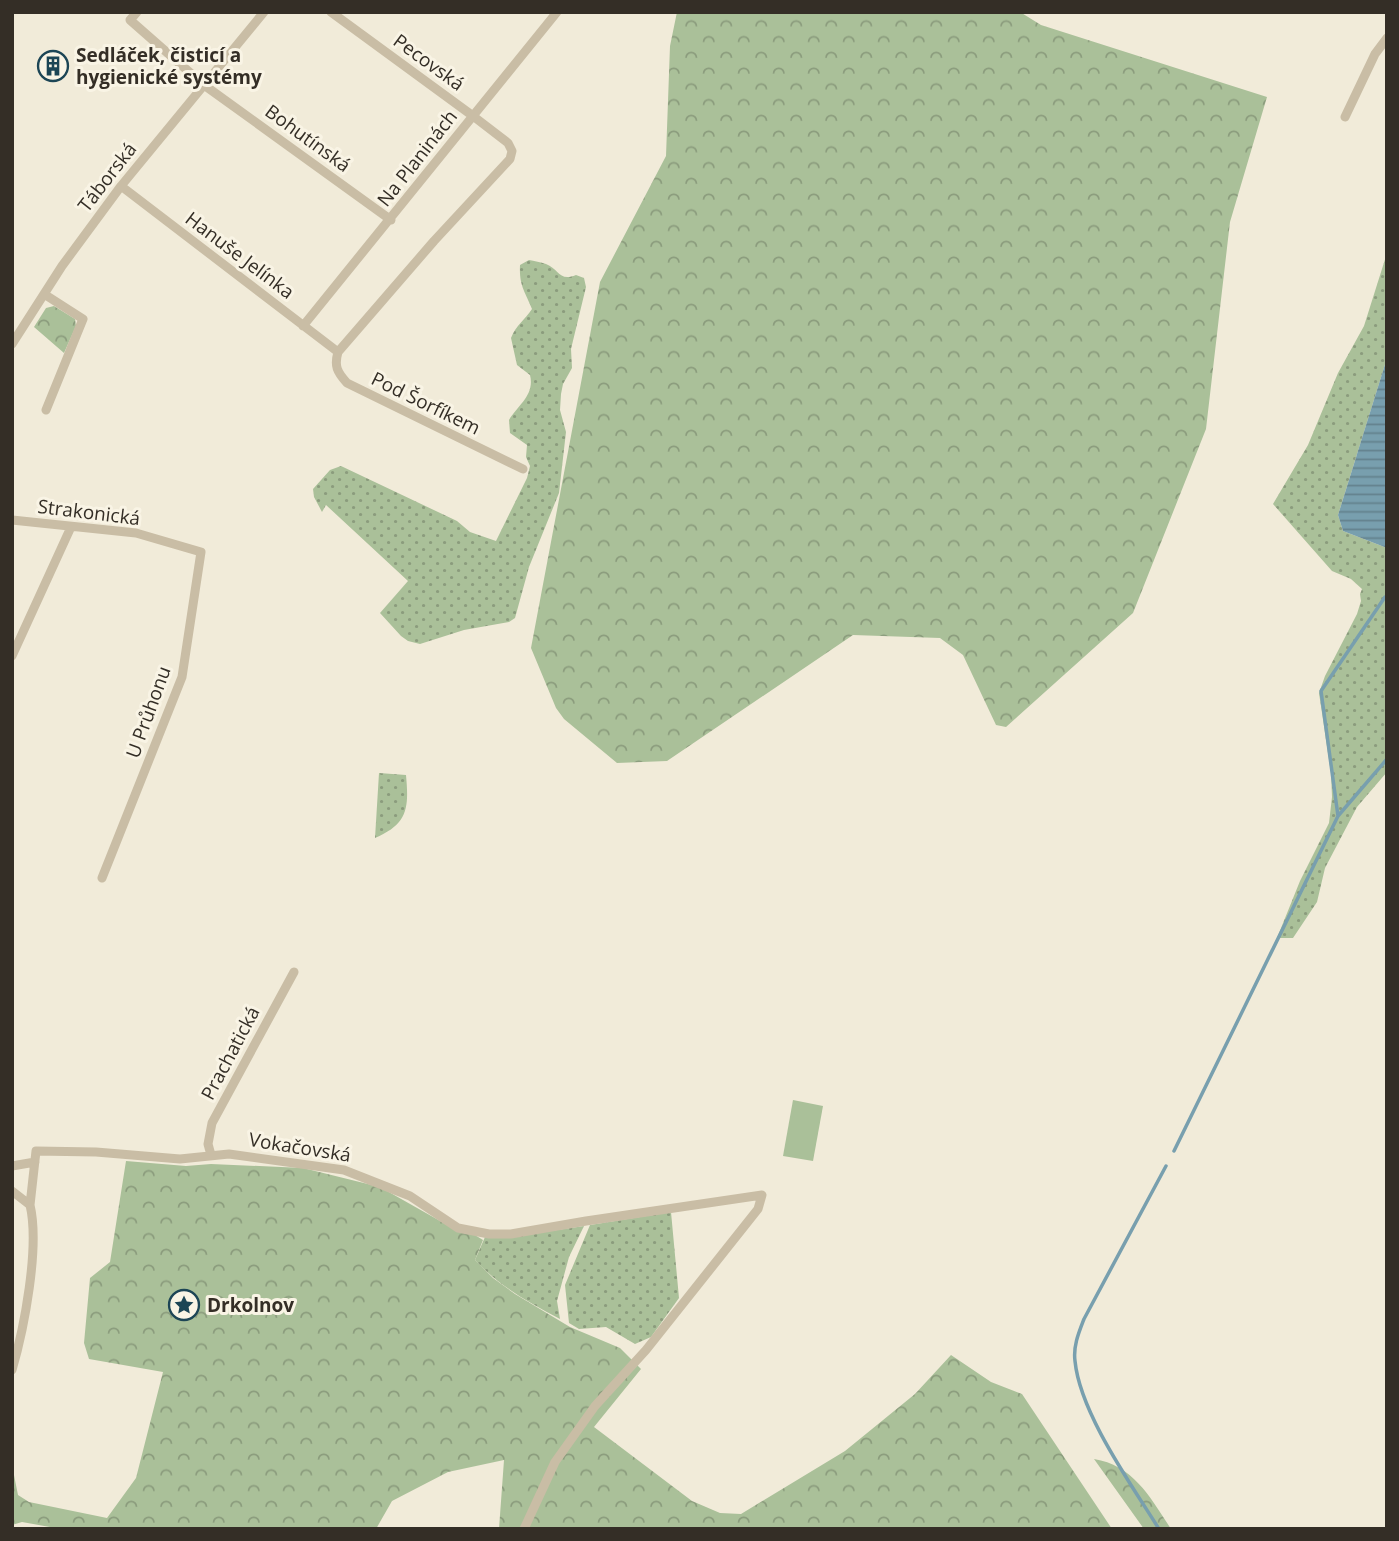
<svg xmlns="http://www.w3.org/2000/svg" width="1399" height="1541" font-family="'Open Sans',sans-serif">
  <style>
    .grass { fill: url(#grass-dots) }
    .forest { fill: url(#forest-crowns) }
    .pitch { fill: #aac099 }
    .water { fill: url(#water-rules) }
    .lines { fill: none; stroke-linecap: round; stroke-linejoin: round }
    .stream { stroke: #789fae; stroke-width: 3.5 }
    .street { stroke: #c9bda5; stroke-width: 9 }
    .labels { text-anchor: middle; stroke-width: 6; stroke-linejoin: round; paint-order: stroke }
    .poi-label { font-size: 19px; font-weight: bold; fill: #342e26; stroke: #f9f4e5; text-anchor: start }
    .street-label { font-size: 19px; fill: #342e26; stroke: #f9f4e5 }
  </style>
  <defs>
    <pattern id="grass-dots" width="8" height="8" patternUnits="userSpaceOnUse" patternTransform="scale(1.75)"><rect width="8" height="8" fill="#aac099"/><path d="M2 2h.1M6 6h.1" fill="none" stroke="#8b9c7d" stroke-width="1.8" stroke-linecap="round"/></pattern>
    <pattern id="forest-crowns" width="20" height="18" patternUnits="userSpaceOnUse" patternTransform="scale(1.75)"><rect width="20" height="18" fill="#aac099"/><path d="M2 6a3 3 0 1 1 6 0M12 15a3 3 0 1 1 6 0" fill="none" stroke="#8b9c7d"/></pattern>
    <pattern id="water-rules" width="6" height="5" patternUnits="userSpaceOnUse" patternTransform="scale(1.75)"><rect width="6" height="5" fill="#789fae"/><path d="M0 2.5h6" fill="none" stroke="#63828d"/></pattern>
  </defs>
  <rect width="100%" height="100%" fill="#f1ebd9"/>
  <path class="grass" d="M1387,253V358L1338,515L1343,531L1387,548V772L1357,807L1325,868L1317,902L1293,938H1277L1300,881L1329,823L1332,797L1331,773L1319,693L1325,676L1357,614L1361,601L1360,594L1362,589L1351,579L1332,571L1273,504L1308,445L1338,373L1364,326Z
    M529,260C534,261 541,262 546,264C559,269 559,282 576,275L584,278L586,287L571,349L572,368L563,384L561,394L560,410L566,432L559,493L529,567L515,618L509,622L464,630L420,644L408,641L401,636L380,613L408,581L326,505L322,512L314,497L313,489L330,470L341,466L457,521L470,532L496,541L527,478L530,466L526,457L527,445L510,433L509,420C518,405 535,395 530,375L517,365L511,338C516,325 525,320 532,309C525,291 519,286 520,265Z
    M379,773L406,775C409,808 408,824 375,838Z
    M671,1212L679,1298L651,1337L635,1344L606,1327L579,1329L569,1323L565,1285L590,1225Z
    M584,1226L569,1257L557,1301L560,1319C528,1302 499,1286 475,1260L485,1237L523,1235Z"/>
  <path class="forest" d="M677,12H1020L1041,25L1267,97L1230,222L1206,429L1133,613L1006,727L996,725L963,655L940,638L853,635L667,761L617,763L564,719L556,708L531,648L600,282L666,156L670,46Z
    M54,306L75,319L76,326L64,353L34,327L46,308Z
    M126,1161L186,1166L211,1164L303,1168L380,1187L449,1226L470,1232L483,1240L475,1260L493,1278L515,1294L570,1327L620,1348L641,1369L594,1427L692,1501L720,1513L741,1514L845,1451L915,1394L951,1355L991,1382L1022,1394L1112,1529H499L504,1460L448,1472L392,1501L376,1529H61L22,1522L12,1525V1465L18,1495L29,1502L107,1518L136,1478L163,1372L89,1359L84,1343L90,1278L110,1262Z
    M1094,1459C1133,1465 1151,1498 1171,1529H1144Z"/>
  <path class="pitch" d="M793,1100L823,1106L813,1161L783,1156Z"/>
  <path class="water" d="M1387,358V548L1343,531L1338,515Z"/>
  <g class="lines">
    <path class="stream" d="M1338,816L1387,759
      M1174,1151L1338,816L1321,691L1385,597
      M1159,1529C1131,1484 1080,1413 1075,1361C1073,1346 1079,1332 1084,1319L1166,1166"/>
    <path class="street" d="M137,12L130,20L204,85L391,220
      M331,12L473,116L508,143L512,151L510,159L434,241L338,352C334,366 337,372 347,383L523,469
      M1345,117L1375,54L1387,38
      M121,186L338,352
      M44,294L83,319L46,410
      M303,326L557,12
      M12,344L62,266L121,186L264,12
      M12,520L136,533L201,552L182,677L102,878
      M12,656L71,527
      M211,1155L208,1144L212,1123L294,972
      M12,1166L35,1162
      M12,1191L30,1205C40,1247 24,1329 12,1370
      M30,1205L36,1151L96,1152L180,1159L229,1154L344,1170L410,1196L458,1228L489,1234H511L586,1221L762,1195L758,1209L646,1350L595,1406L555,1462L524,1529"/>
  </g>
  <defs>
    <g id="building-ring" transform="scale(1.575)"><circle r="9.5" fill="#f9f4e5" stroke="#1c4555" stroke-width="1.5"/><path d="M-4-6H4V6H1V3H-1V6H-4ZM-2.5-4.3h1.7v1.8h-1.7ZM.8-4.3h1.7v1.8H.8ZM-2.5-1h1.7V.8h-1.7ZM.8-1h1.7V.8H.8Z" fill="#1c4555"/></g>
    <g id="sight-ring" transform="scale(1.575)"><circle r="9.5" fill="#f9f4e5" stroke="#1c4555" stroke-width="1.5"/><path d="M0-6L1.8-2.2L6-1.7L2.9 1.2L3.7 5.4L0 3.3L-3.7 5.4L-2.9 1.2L-6-1.7L-1.8-2.2Z" fill="#1c4555"/></g>
  </defs>
  <g fill-rule="evenodd">
    <use href="#building-ring" x="53" y="66"/>
    <use href="#sight-ring" x="184" y="1305"/>
  </g>
  <g class="labels">
    <g class="poi-label">
      <text x="76" y="62">Sedláček, čisticí a<tspan x="76" dy="22">hygienické systémy</tspan></text>
      <text x="207" y="1312">Drkolnov</text>
    </g>
    <g class="street-label">
      <text transform="translate(429 62) rotate(36)" y="7">Pecovská</text>
      <text transform="translate(308 138) rotate(36)" y="7">Bohutínská</text>
      <text transform="translate(417 158) rotate(-52)" y="7">Na Planinách</text>
      <text transform="translate(107 177) rotate(-52)" y="7">Táborská</text>
      <text transform="translate(240 255) rotate(37)" y="7">Hanuše Jelínka</text>
      <text transform="translate(426 403) rotate(26)" y="7">Pod Šorfíkem</text>
      <text transform="translate(89 512) rotate(7)" y="7">Strakonická</text>
      <text transform="translate(148 712) rotate(-70)" y="7">U Průhonu</text>
      <text transform="translate(230 1053) rotate(-62)" y="7">Prachatická</text>
      <text transform="translate(300 1147) rotate(9)" y="7">Vokačovská</text>
    </g>
  </g>
  <rect width="1399" height="1541" fill="none" stroke="#342e26" stroke-width="28"/>
</svg>
